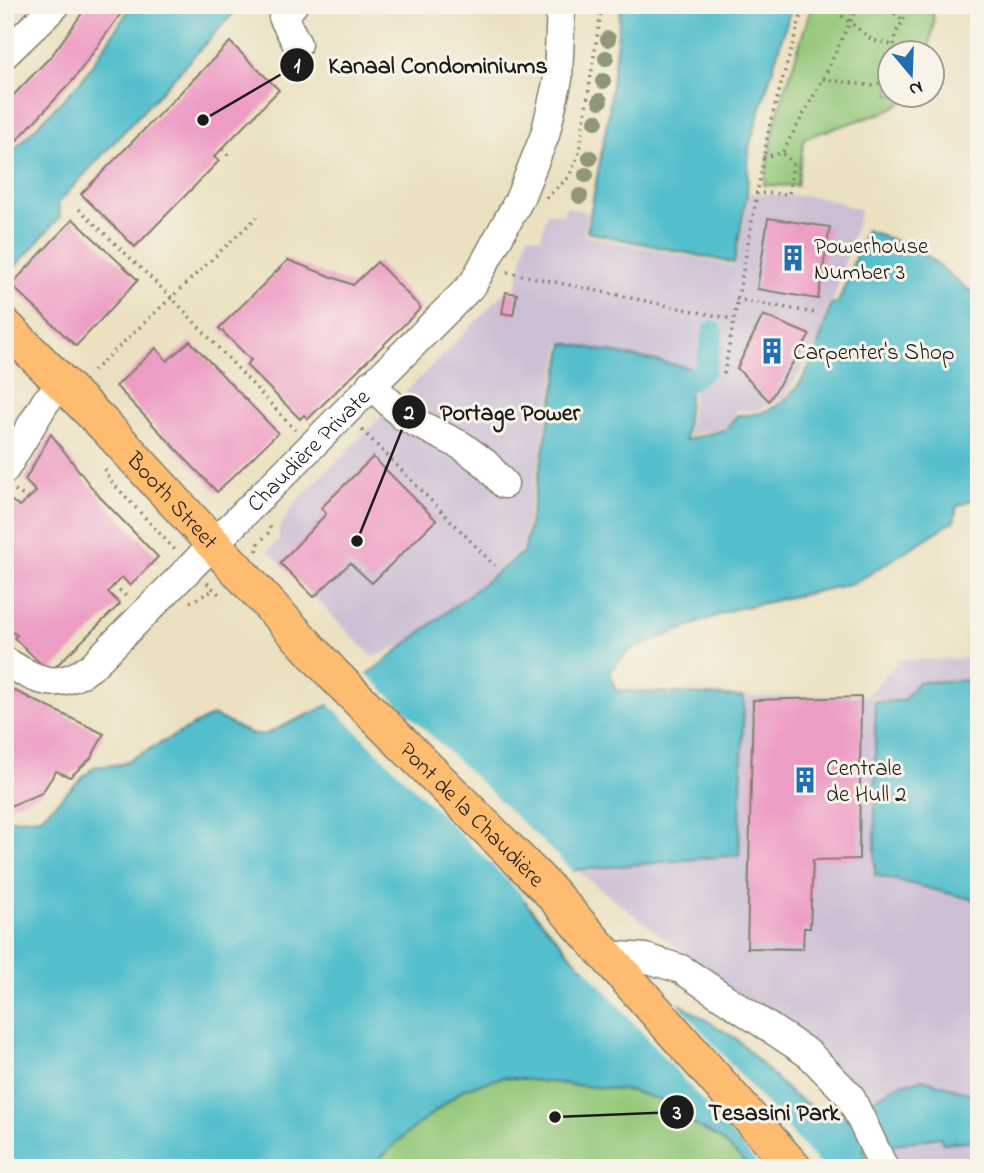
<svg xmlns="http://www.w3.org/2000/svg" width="984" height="1173" font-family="'Indie Flower',sans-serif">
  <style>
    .industrial { fill: #ccbfd4 }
    .green { fill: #94c87a; stroke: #58724b; stroke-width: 2 }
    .water { fill: #52becc; stroke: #376d74; stroke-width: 2 }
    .pier { fill: #ebe1c1 }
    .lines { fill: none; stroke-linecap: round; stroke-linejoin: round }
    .canal { stroke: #52becc; stroke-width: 21 }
    .building { fill: #ed9cc4 }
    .minor-casing { stroke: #847e6e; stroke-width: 31 }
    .major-casing { stroke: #847e6e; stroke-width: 38 }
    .path { stroke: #847e6e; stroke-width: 3.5; stroke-dasharray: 2 5; stroke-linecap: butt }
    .minor { stroke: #fff; stroke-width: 28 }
    .major { stroke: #fdbc70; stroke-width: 35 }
    .tree { fill: #909678 }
    .labels { text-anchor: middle; stroke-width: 6; stroke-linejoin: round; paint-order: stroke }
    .poi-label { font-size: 23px; fill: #1c1c1c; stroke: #f7f3e8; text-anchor: start }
    .street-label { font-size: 23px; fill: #1c1c1c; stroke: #f7f3e8 }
    .leader { fill: none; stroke: #1c1c1c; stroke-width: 2.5 }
    .callout-dot { fill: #1c1c1c; stroke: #f7f3e8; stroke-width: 2.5 }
    .mark-label { font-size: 21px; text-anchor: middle; font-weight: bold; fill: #fff }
    .callout-label { font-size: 24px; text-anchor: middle; font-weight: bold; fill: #1c1c1c; stroke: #f7f3e8; stroke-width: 6; stroke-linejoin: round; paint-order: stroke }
  </style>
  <rect width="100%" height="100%" fill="#f7f3e8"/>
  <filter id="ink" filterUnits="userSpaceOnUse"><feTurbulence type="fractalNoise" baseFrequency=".0143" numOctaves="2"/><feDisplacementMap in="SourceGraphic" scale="14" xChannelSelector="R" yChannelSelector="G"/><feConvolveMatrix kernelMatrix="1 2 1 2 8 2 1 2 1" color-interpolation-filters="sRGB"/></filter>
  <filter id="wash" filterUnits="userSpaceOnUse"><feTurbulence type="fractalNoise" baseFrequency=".00686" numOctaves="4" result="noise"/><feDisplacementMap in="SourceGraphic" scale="28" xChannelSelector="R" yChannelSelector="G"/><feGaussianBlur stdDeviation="1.57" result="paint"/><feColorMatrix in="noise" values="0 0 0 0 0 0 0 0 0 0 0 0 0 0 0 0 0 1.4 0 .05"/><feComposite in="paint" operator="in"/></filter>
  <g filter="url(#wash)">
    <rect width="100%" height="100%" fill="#ebe1c1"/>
    <path class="industrial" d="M750,193L821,197L861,210L832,304L827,305L819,340L785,397L756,411L737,410L727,426L688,436L696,368L561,343L522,548L412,641L373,657L268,551L279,540V530L293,505L506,291L515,292L528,235L541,238L547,212L563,215L565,207L588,212L583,235L735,266Z
      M979,658V680L903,701L868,696L875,701V874L979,901V1096L923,1079L897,1085L874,1100L576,870L739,855L744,697L867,695L899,660Z
      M941,1137L943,1143L979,1140V1168H870L861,1149Z"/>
    <path class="green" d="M812,5H932L934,22L929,52H890V94L915,95L885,112L804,138L797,186L764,185L775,122Z
      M503,1077L631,1091L665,1102L669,1111L719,1138L744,1161L740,1168H369L405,1135L464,1089Z"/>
    <path class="water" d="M132,5H241L58,203L60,217L5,278V159L81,81Z
      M621,5H792L749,147L747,195L734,263L587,232L608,117Z
      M866,230L920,250L967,289L979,294V497L957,506L954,521L855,583L731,610L630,650L610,670L615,690L744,697L739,855L576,870L525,902L581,966L682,1005L738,1040L791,1094L813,1107L828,1113H853L897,1085L923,1079L979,1096V1140L943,1143L940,1137L862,1149L870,1168H751L719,1138L669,1111L665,1101L631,1091L503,1077L464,1089L405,1135L369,1168H5V820L41,817L94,767L122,764L213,715L249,733L264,735L329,705L524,551L564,343L692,368L685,440L726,429L737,415C800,418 816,356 830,306L838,303Z
      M979,680V901L875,875V701H903L918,682Z"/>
    <path class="pier" d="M367,674L576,874L530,903L583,963L673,998L822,1168H761L520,893L327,702Z"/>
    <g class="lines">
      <path class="canal" d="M669,395L705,370L713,331"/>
    </g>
    <g id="blocks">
      <path class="building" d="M5,5H23L5,20Z
        M88,5H127L74,79L5,153V104L52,55Z
        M230,42L279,90L214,157L219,161L135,247L81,194Z
        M768,218L830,227L818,299L757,289Z
        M73,219L138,280L76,346L11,285Z
        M288,260L353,285L377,262L421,308L308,419L304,415L300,419L246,365L251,360L219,328Z
        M506,292L517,294L513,315L502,313Z
        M763,315L810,335L769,401L737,368Z
        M190,341L278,433L217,492L116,386L156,348L167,361Z
        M51,434L96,493L158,557L130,586L122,577L114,585L108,592L120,604L50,672L14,638L17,635L5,628V512L12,501L20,506L36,492L25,480Z
        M373,457L436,520L372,583L350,563L314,597L280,563L326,514L321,508Z
        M5,686L104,734L91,758L70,777L56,771L42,793L5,808Z
        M861,697L859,859L813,860L810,928H804L803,949L747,948L753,700Z"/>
    </g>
  </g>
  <g filter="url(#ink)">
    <use href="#blocks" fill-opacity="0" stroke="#847e6e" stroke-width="2"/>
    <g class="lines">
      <g class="minor-casing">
        <g id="minor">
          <path d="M293,5L283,17L297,44"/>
          <path d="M5,54L56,5"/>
          <path d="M371,384L403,416L462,446L485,463L504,484"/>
          <path d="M5,469L46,401L64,383"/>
          <path id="s1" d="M5,661C37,681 57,692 91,667L473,284L519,200L545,135L558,79L561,5"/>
          <path d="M607,955L645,958L681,969L809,1054L850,1096L884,1168"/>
        </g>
      </g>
      <g class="major-casing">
        <g id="major">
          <path id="s2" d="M5,326L108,429L333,674L547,888L794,1168"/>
        </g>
      </g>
      <path class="path" d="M833,5L838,13L872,40L893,45
        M883,5L903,20
        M893,52L896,33L912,5
        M823,79L874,86L886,79L890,70
        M222,149L229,156
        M763,157L782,153L823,79L858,5
        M755,193L789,194L793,163L782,153
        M546,198L569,177L579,153L602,5
        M79,209L173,299L295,430
        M507,272L732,319
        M736,299L815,313
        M93,371L257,217
        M724,374L770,123L804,5
        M362,430L495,566
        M105,469L110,480L175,550
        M15,490L28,499
        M257,551L258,544L271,530L268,522
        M207,583L220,595
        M114,585L128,598
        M190,602L214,590
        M667,1168L683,1163L697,1168"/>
      <use href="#minor" class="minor"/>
      <use href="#major" class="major"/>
    </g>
    <g class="tree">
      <circle cx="608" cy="39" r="8"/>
      <circle cx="606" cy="58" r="8"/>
      <circle cx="603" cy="81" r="8"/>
      <circle cx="600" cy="101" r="8"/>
      <circle cx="596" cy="121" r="8"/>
      <circle cx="590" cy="158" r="8"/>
      <circle cx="586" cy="175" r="8"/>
      <circle cx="580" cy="196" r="8"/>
    </g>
  </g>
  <defs>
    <g id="building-bare" transform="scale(2.1)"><path d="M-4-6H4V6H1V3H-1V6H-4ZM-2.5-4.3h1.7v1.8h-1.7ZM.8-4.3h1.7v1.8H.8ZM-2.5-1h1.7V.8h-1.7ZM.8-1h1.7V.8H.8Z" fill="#1f6fb2" stroke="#f7f3e8" stroke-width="2.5" paint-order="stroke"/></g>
  </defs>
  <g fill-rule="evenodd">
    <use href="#building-bare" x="793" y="258"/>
    <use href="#building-bare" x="772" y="351"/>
    <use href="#building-bare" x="805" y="780"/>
  </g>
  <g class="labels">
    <g class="poi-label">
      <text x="814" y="253">Powerhouse<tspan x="814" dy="26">Number 3</tspan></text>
      <text x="793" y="359">Carpenter's Shop</text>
      <text x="826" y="775">Centrale<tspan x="826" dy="26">de Hull 2</tspan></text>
    </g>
    <g class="street-label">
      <text dy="8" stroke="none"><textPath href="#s1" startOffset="401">Chaudière Private</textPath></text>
      <text dy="8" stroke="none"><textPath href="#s2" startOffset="242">Booth Street</textPath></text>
      <text dy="8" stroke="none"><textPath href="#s2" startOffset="676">Pont de la Chaudière</textPath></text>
    </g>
  </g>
  <path class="leader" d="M203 120L297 65M357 541L409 412M555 1117L677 1112"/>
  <g class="callout-dot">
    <circle cx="203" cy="120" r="7"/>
    <circle cx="357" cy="541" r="7"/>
    <circle cx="555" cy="1117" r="7"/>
    <circle cx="297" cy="65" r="18"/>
    <circle cx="409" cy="412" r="18"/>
    <circle cx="677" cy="1112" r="18"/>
  </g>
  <g class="mark-label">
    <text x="297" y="72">1</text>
    <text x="409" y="419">2</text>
    <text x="677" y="1119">3</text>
  </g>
  <g class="callout-label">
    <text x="438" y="73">Kanaal Condominiums</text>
    <text x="510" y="420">Portage Power</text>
    <text x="774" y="1120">Tesasini Park</text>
  </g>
  <rect width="984" height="1173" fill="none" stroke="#f7f3e8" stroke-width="28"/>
  <g transform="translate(911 74) rotate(161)"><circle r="33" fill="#f7f3e8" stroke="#9f9d96" stroke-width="2"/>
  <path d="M0-5L12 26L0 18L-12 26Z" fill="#1f6fb2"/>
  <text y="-10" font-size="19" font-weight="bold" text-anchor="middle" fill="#1c1c1c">N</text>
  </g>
</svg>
